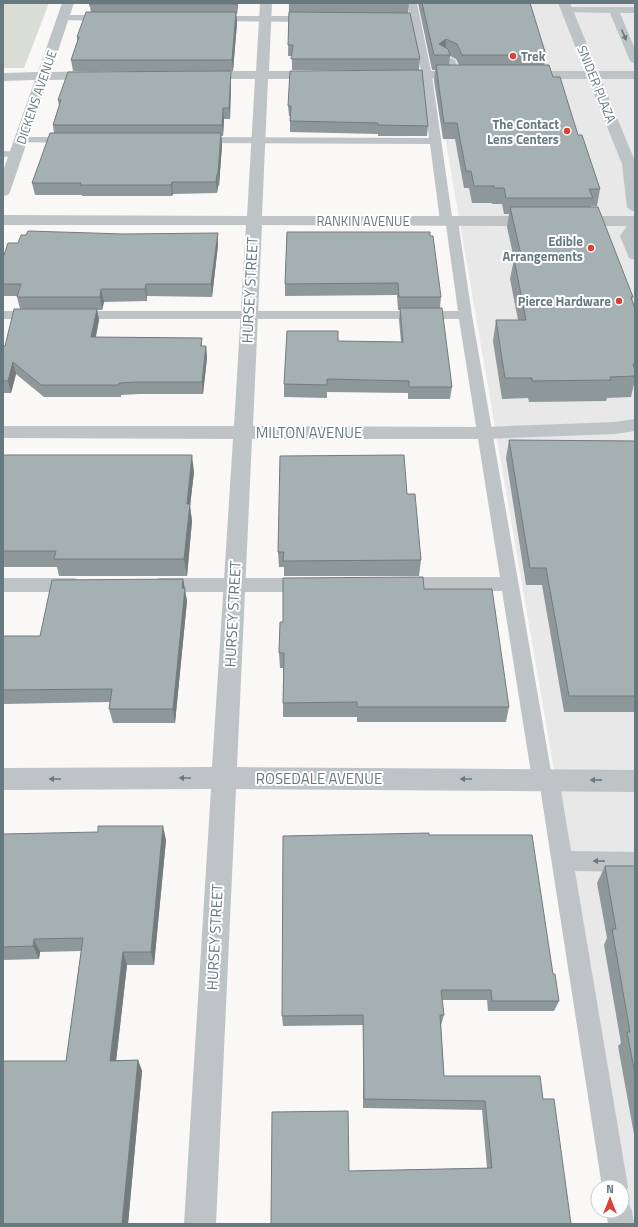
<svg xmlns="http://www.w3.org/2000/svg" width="638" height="1227" font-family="'Titillium Web',sans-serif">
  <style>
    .built { fill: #e7e8e7 }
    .green { fill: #daddd6 }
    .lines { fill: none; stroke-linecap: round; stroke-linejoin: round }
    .lane { fill: #bec4c6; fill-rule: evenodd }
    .street { fill: #bec4c6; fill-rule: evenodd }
    .wall { fill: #8e979a; fill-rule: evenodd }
    .shaded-wall { fill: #747b7d }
    .building { fill: #a5b0b3; stroke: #747b7d }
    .oneway { fill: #66797f }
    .poi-dot { fill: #d74338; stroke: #fff; stroke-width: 1.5 }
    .labels { text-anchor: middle; stroke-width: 4; stroke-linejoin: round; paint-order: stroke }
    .far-poi-label { font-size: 13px; font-weight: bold; fill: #66797f; stroke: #fff; text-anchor: end }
    .far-street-label { font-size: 13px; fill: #66797f; stroke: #fff }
    .street-label { font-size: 15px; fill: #66797f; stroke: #fff }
  </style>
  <rect width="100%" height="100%" fill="#f9f8f7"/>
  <path class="built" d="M422,3H635V1224H632Z"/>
  <path class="green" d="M3,3H49L24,68H3Z"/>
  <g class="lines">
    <path class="lane" d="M407,3H417L432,75L452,217L456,218L458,221L472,315L551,771L556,773L559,779L571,851L635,852V872L575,871L628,1187L624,1196L622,1197V1187H602L540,787L535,785L532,779L502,591H400L394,589L391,584L394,579L400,577H500L459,319H74L69,318L67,315L69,312L74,311H458L446,225L442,224L440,221L430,144L198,143L194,142L192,140L194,138L198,137L429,138L422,75Z
      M567,7H635V13H620L635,49V64L630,61L610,13L564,12L562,10Z
      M63,15H108L113,18L108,21L60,20L58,18L60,16Z
      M212,16H312L317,19L312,22L209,21L207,19L209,17Z
      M444,55L455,60L461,75L460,77H452L448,63L439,58Z
      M21,137H72L76,138L78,140L76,142L72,143L17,142L15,140L17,138Z
      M3,151L20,152L22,154L20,156L3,157Z
      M3,311H36L41,312L43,315L41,318L36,319H3Z
      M3,578H74L80,580L83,585L80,590L74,592H3Z
      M160,578H306L312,580L315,585L312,590L306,592H160L154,590L151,585L154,580Z
      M622,1199L628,1202L632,1211L634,1224H608L606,1211H622Z"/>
    <path class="street" d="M62,3H74L51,72L96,71L101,72L102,75L101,78L96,79L48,80L10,192L8,195L3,196V171L35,80L3,81V73L38,72Z
      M260,3H272L269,71H320L325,72L326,75L325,78L320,79H268L262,216H538L543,218L546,221L543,224L538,226L262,225L253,426L484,427L615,422L635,419V431L615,434L484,439H252L237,767L635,770V792L236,789L216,1224H184L211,789L3,790V768L212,767L233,439L3,438V426H234L246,225H3V215L247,216L255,79H200L195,78L194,75L195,72L200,71H256Z
      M558,3H570L598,71H635V79H601L635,161V212L630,210L627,207L622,164L588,79H522L517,78L516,75L517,72L522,71H585Z
      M392,71H464L469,72L470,75L469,78L464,79L387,78L386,75L387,72Z
      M574,216H635V260L629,258L620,236L627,226H574L569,224L566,221L569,218Z"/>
  </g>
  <path class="wall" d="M238,3L237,14H236L237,23L233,71H73L71,60L77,42V37L91,12L89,4Z
    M289,3H409L408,13L420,59L419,70H292V56H288Z
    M418,3H530L546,55L544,65L553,77L578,135L600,189L597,206H591V207L633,297L632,300L635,309V384H634L631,397L607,398L606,401L529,402L528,398L502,399L493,341L496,320H518L510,279L514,259L507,227L509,214H504L502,204H492V203H472L469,188H464L455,139H443L434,81L435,70H432ZM450,56L456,59L459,65H449Z
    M422,70L428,126L427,136H378V134L290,132V116H289L288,106Z
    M231,82L230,119H224L223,136H221L222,145L219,186H218L217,193L173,194L172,196H82V195H35L32,183L54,133L53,125L59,106L58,100Z
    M287,232L441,297L440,308L452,387L450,399H408V393L327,392V398L284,397V384L338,341L401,342L399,320L400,310H398L397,295L285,296V284Z
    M218,245L212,297L147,296V301L104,302L102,310H97L99,320L96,337L202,338V346H206L207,358L203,394H139L121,395V397H44L16,374L11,393H3V346H5L20,309L17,297L18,296H3V258Z
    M509,440L635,441V712H564L542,585H526L506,458Z
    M3,455L194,472L190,506L192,521L187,576H59L57,567H3Z
    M407,494L421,560L419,576H284V567H279L278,552Z
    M183,579L187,601L175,723H113L109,709L110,702L3,704V636H40Z
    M424,589L509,707L506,722H357V717H283V668H280L279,653L283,622Z
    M3,834L166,840L154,965H127L116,1060H138L142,1071L128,1224H3L66,1061L81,951L40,952L39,959L3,960Z
    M429,835L553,974L559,1001L554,1011H488L487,1000H442L444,1015L441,1025L444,1076L543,1099L571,1224L349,1171L487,1168L482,1110L363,1108V1025L283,1026L282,1016Z
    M605,866H635V1140L618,1046L621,1043L604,945L607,938L597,883Z"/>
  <path class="shaded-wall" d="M237,3H238L237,14Z
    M236,12L237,23L233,71L232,60Z
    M446,39L445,54L439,44Z
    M231,71V82L230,119L229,108Z
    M223,108L224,119L223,136L222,125Z
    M221,133L222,145L219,186L218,174Z
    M217,174L218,186L217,193L216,182Z
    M172,182L173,194L172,196L171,185Z
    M218,233V245L212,297L211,284Z
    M146,284L147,296V301L145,289Z
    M101,289L104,302L102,310L100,297Z
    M97,309L99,320L93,349L91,337Z
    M206,346L207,358L203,394L202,382Z
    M13,362L16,374L11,393L8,381Z
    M192,455L194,472L190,506L192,521L187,576L184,559L187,504Z
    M183,579L187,601L175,723L173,709Z
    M163,826L166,840L154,965L151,952Z
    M34,939L40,952L39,959L33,946Z
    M123,952L127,965L115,1071L110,1061Z
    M138,1060L142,1071L128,1224H122Z"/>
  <path class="building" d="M90,3H237V4H89Z
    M422,3H530L546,55H462L457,44L446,39L439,44L448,49L450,55H434Z
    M86,12H236L232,60H71L79,37H77Z
    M289,12L410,13L420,59H291L293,45H288Z
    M436,65H549L553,77H560L578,135H582L600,189H589L593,198H506L504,188H494V186H474L471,171H466L457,123H444Z
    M422,70L428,126L378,125V123L290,121L291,106H288L290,71Z
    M231,71L229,108H223L222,125H53L61,100H58L68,72Z
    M50,133H221L218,174H217L216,182H172L171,185H80L81,183H32Z
    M510,207H598L633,297H631L635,309V364H633L635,370V376L610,377L611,380L532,381V378H505L496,320H526L514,259H522Z
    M28,231L124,234L218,233L211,284H146L145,289H101L100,297H17L21,284H3V258L8,243H18L21,235H26Z
    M287,232H430V236H433L441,297H399L398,283L285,284Z
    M400,308H442L452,387H409V381L327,379V385L284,384L287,331H338V341L403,342Z
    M14,309H97L91,337L202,338L201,346H206L202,382H137L119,383V385H41L13,362L8,381H3V346H5Z
    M509,440L635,441V696H569L546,568H530Z
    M3,455H192L187,504H190L184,559H54L56,551H3Z
    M404,455L407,494H415L421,560L283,561L284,552H278L280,456Z
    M423,577L424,589H492L509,707H357V702L283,703L284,653H279L280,622H283V578Z
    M183,579L182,588H185L173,709H109L112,689L3,690V636H40L52,580Z
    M98,826H163L151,952H123L110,1061L138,1060L122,1224H3V1061H66L83,938L34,939L33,946L3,947V834L98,832Z
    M429,833V835H532L553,974H555L559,1001H492L491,990H441L444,1015H440L444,1076H540L543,1099H554L571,1224H271L272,1112L348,1111L349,1171L492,1168L485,1101L364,1099L363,1015L282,1016L283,836Z
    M605,866H635V1074L627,1032H630L612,929H616Z"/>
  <defs><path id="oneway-solid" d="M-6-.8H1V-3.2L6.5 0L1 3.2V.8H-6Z"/></defs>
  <g class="oneway">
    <use href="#oneway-solid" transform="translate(624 35) rotate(67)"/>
    <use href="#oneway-solid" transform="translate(185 778) rotate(180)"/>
    <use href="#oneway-solid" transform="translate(55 779) rotate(180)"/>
    <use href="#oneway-solid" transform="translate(466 779) rotate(-180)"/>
    <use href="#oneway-solid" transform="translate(596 780) rotate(-179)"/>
    <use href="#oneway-solid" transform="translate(599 861) rotate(-179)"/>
  </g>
  <g class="poi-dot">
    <circle cx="513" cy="56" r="4"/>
    <circle cx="567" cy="131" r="4"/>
    <circle cx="591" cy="248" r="4"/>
    <circle cx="619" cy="301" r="4"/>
  </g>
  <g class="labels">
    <g class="far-poi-label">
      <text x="521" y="61" text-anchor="start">Trek</text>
      <text x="559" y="129">The Contact<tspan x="559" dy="15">Lens Centers</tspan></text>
      <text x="583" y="246">Edible<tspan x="583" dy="15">Arrangements</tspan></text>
      <text x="611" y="306">Pierce Hardware</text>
    </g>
    <g class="far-street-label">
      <text transform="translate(597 84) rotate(68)" y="5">SNIDER PLAZA</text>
      <text transform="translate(36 97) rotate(-71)" y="5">DICKENS AVENUE</text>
      <text x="363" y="226">RANKIN AVENUE</text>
    </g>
    <g class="street-label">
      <text transform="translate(250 290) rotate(-87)" y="5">HURSEY STREET</text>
      <text x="309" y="438">MILTON AVENUE</text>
      <text transform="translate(233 614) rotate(-87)" y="5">HURSEY STREET</text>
      <text x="319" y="784">ROSEDALE AVENUE</text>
      <text transform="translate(215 937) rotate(-87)" y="5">HURSEY STREET</text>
    </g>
  </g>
  <rect width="638" height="1227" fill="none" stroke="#66797f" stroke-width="8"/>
  <g transform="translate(610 1199)"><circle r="19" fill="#ffffff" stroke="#c2c9cc"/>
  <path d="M0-3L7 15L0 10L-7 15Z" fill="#d74338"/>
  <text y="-6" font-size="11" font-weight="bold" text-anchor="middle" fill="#66797f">N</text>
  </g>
</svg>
